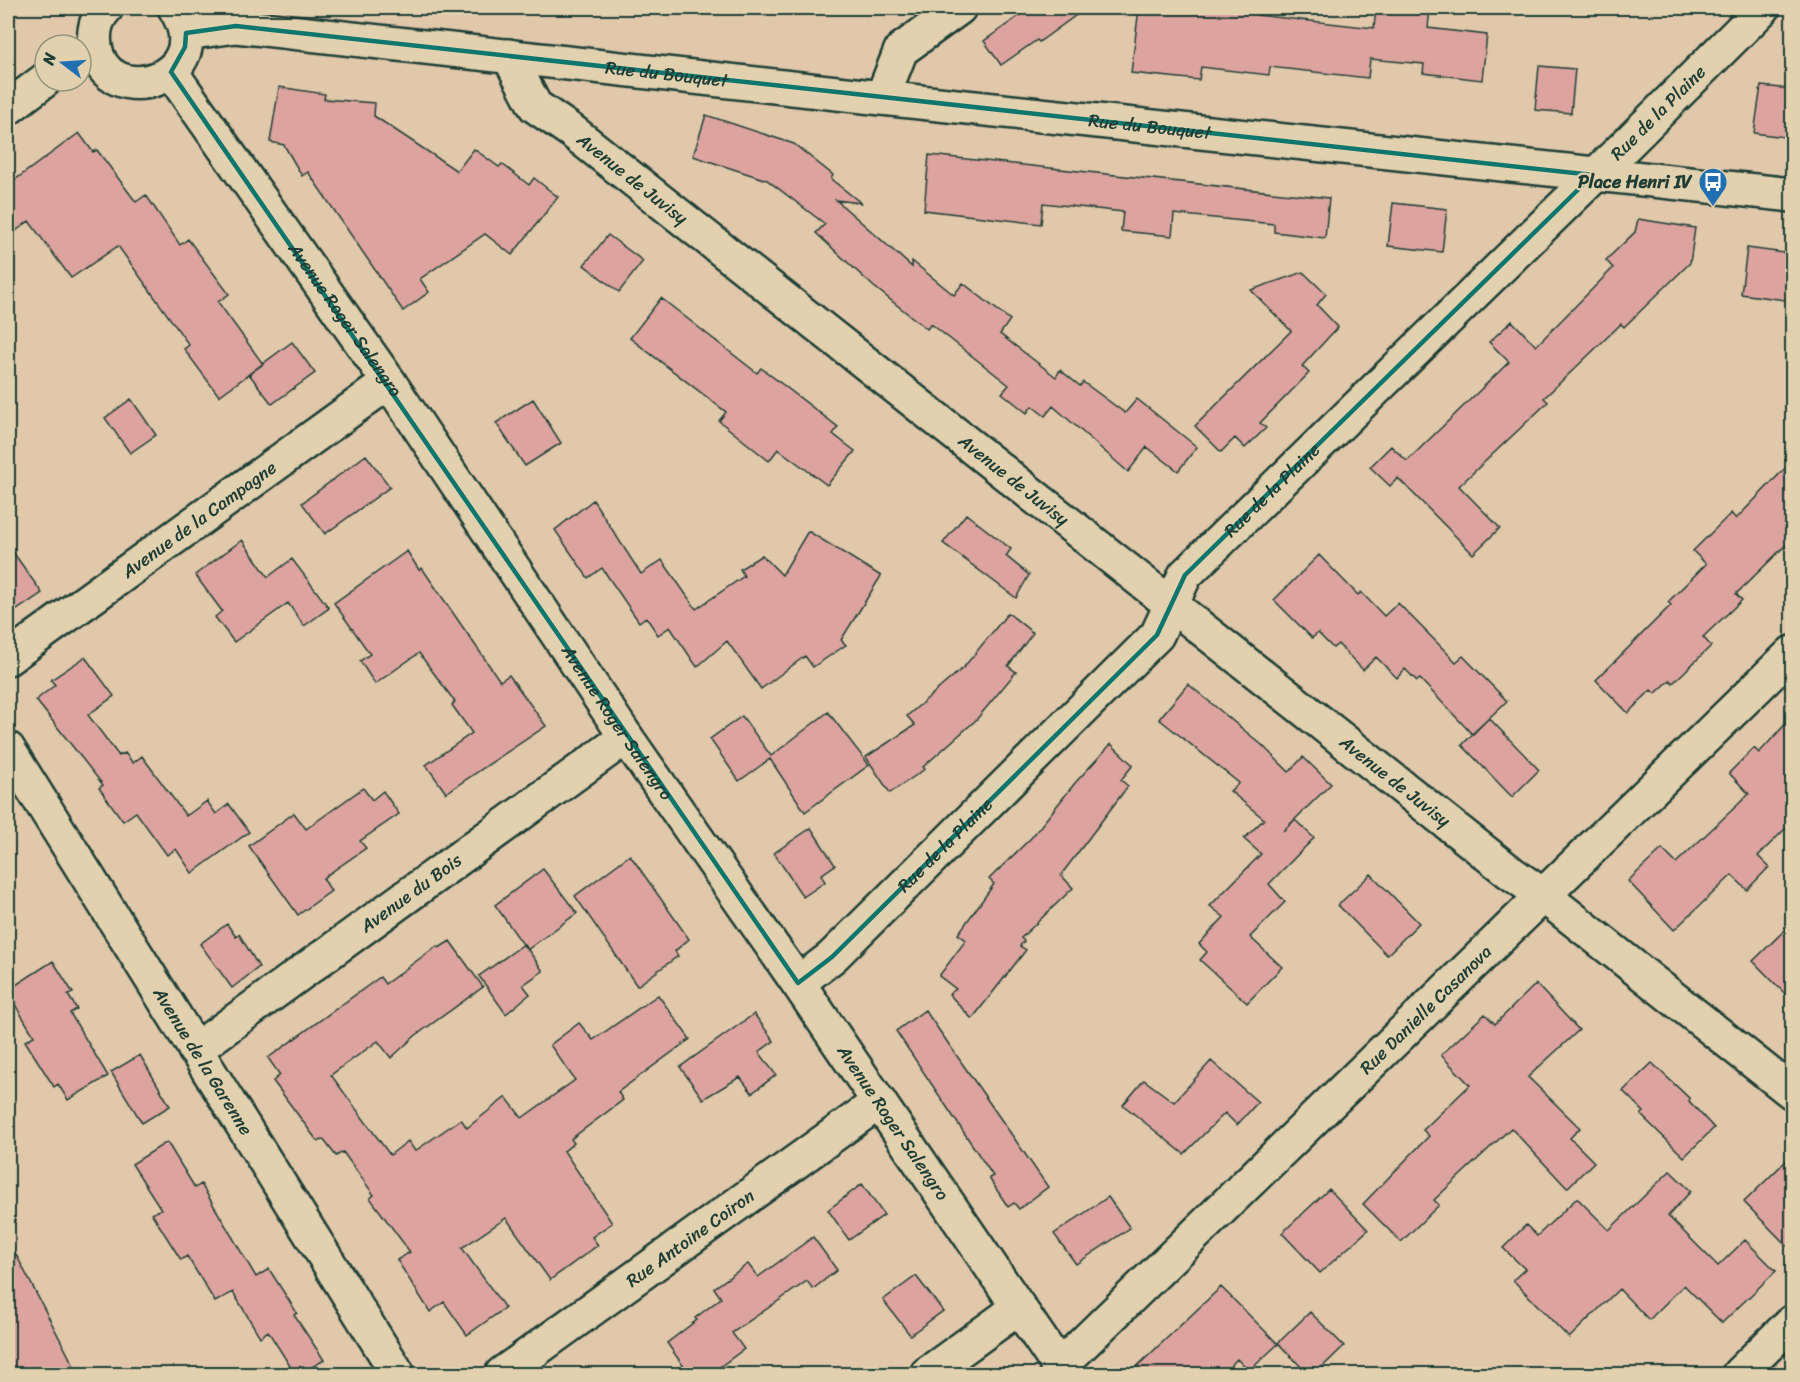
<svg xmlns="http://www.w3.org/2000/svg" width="1800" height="1382" font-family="Sriracha,sans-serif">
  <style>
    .building { fill: #dda39f; stroke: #1f3d34; stroke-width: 1.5 }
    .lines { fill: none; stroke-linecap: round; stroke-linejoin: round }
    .minor-casing { stroke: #1f3d34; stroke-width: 38 }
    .minor { stroke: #e2d1ae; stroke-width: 33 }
    .marked { fill: none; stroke: #0f766e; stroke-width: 4.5; stroke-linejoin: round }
    .labels { text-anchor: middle; stroke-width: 4.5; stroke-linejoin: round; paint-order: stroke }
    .street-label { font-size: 18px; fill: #1f3d34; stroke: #e2d1ae }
    .poi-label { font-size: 18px; font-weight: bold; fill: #1f3d34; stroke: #e2d1ae; text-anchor: end }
  </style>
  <rect width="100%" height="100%" fill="#e1c8ab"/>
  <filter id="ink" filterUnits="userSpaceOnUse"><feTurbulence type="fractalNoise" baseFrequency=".0167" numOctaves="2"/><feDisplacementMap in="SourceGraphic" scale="12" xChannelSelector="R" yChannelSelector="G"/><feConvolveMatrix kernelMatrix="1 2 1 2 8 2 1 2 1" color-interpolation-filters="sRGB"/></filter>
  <g filter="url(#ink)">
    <path class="building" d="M1030,8H1086L1039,42L1037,40L1001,65L984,41Z
      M1139,8H1255L1257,15L1374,28L1376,8H1430L1428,28L1487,35L1482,80L1423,73L1424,64L1370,59L1368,78L1270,67L1269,75L1201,67L1199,80L1131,73Z
      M1539,66L1575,69L1571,113L1535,110Z
      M1761,86L1792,89V138L1754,133Z
      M279,87L325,94L324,99L375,103L374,116L457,171L474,149L499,167L502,164L529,185L534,178L558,197L512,255L485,234L420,279L429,292L403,311L308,172L302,176L284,145L270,142Z
      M706,115L794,144L833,175L831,179L861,203L836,200L912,267V261L954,295L963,283L1010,320L1000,334L1056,377L1060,370L1080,386L1083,382L1125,413L1137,399L1197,447L1178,471L1147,447L1128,472L1053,406L1045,416L1032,406L1027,413L1002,393L1009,385L931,324L927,329L873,286L816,233L825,224L767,180L693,156Z
      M79,133L93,152L97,150L136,202L146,195L180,245L188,239L229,294L218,302L263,364L219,396L184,349L189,345L118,246L71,278L29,221L8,237V185Z
      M929,155L1329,198L1325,238L1274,232V224L1174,214L1172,236L1121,231L1123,212L1043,203L1041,224L924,210Z
      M1393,203L1447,209L1442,252L1388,246Z
      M1638,219L1695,228L1690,263L1624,327L1621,324L1544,398L1548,402L1459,486L1500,528L1473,554L1398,478L1390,486L1370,467L1391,446L1407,461L1509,362L1489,342L1512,321L1536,346L1613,268L1606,260L1635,232Z
      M608,235L643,261L619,292L584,265Z
      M1747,248L1792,254V301L1741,294Z
      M1303,272L1326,294L1317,305L1338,327L1302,366L1309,373L1260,423L1266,428L1245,448L1235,438L1221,452L1195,426L1291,331L1251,290Z
      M661,298L757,373L761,368L838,427L833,434L855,451L827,485L778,449L769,461L719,421L726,412L630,338Z
      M292,342L315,373L272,404L249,374Z
      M131,399L156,435L130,453L105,418Z
      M533,399L561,443L525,466L496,423Z
      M366,455L390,487L325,534L302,503Z
      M1792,461V539L1736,594L1742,600L1703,637L1711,646L1673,683L1670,680L1655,694L1651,690L1628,713L1596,680L1671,605L1668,602L1706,564L1693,551L1731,513L1736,519Z
      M593,500L641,574L662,560L696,609L744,576L740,569L762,555L782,575L808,531L881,576L841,640L846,645L813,667L805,656L761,689L727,641L697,667L670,627L658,635L646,617L639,622L602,568L588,578L555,530Z
      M966,514L1011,549L1006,556L1029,575L1016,598L943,543Z
      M242,540L268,577L292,559L329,608L304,626L288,603L234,642L215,617L222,611L195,575Z
      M8,545L42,593L8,616Z
      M407,551L419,570L422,568L500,681L509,675L546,726L446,793L426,765L472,733L452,705L455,702L419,653L375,684L360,661L370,654L334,603Z
      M1319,555L1358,595L1361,592L1384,616L1398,603L1456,662L1463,656L1507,701L1489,718L1539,770L1512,797L1462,745L1489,718L1472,734L1420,679L1417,681L1405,669L1397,678L1376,657L1363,670L1338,644L1333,648L1318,633L1312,638L1274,600Z
      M1008,613L1033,633L1008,666L1016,672L976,720L923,767L925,769L890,793L866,757L915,725L907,716L964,667Z
      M85,657L114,696L88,715L119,756L125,753L133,763L142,756L186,816L207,801L216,814L229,804L249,832L192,873L176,849L167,855L136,812L123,821L99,788L103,785L36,700L55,685L51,680Z
      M1188,684L1262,745L1289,772L1303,757L1331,784L1283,831L1295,820L1314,838L1269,884L1285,902L1250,937L1282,967L1247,1003L1200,960L1207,952L1199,944L1224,917L1210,906L1261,854L1244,839L1264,819L1230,791L1239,783L1159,719Z
      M828,712L869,765L805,812L770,759L739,781L710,739L742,716L771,756Z
      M1792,717V822L1758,856L1769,867L1747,890L1732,875L1674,930L1628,881L1662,849L1676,863L1749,794L1729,773L1754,748L1759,753Z
      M1111,744L1133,765L1121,780L1128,786L1061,875L1073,888L1021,938L1024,941L1020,946L1026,950L972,1019L949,994L956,989L939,976L966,940L958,934L994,884L989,879L1032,837L1075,783Z
      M363,788L372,800L383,791L399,814L360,841L366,848L323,878L331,891L298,915L249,846L294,813L306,829Z
      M811,828L835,865L821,875L825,882L803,897L774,853Z
      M630,855L689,939L675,951L678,956L637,986L575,896Z
      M543,869L577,913L527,950L495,905Z
      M1371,874L1419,923L1387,955L1338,905Z
      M1792,923V1001L1753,961Z
      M227,924L236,937L239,934L259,967L232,988L200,944Z
      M450,941L483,987L415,1036L391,1058L378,1041L331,1075L390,1155L408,1141L415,1151L461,1119L467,1128L506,1097L522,1118L575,1080L550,1045L579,1023L593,1040L658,995L690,1039L618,1092L623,1100L571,1139L574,1143L564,1151L612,1223L592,1237L598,1245L550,1280L506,1218L462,1248L505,1308L467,1335L444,1302L430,1312L397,1260L410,1252L370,1198L374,1195L343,1152L336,1156L323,1139L318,1142L273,1081L280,1075L268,1058L380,977L385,984L437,946L439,948Z
      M524,944L543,971L523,985L530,994L506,1014L479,976Z
      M53,961L73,993L68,995L77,1009L70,1013L108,1076L68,1100L58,1084L54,1087L25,1041L34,1036L8,993V990Z
      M1536,984L1579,1030L1528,1077L1580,1128L1570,1138L1594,1162L1567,1188L1511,1128L1434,1200L1439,1205L1401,1242L1363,1204L1429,1136L1423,1130L1470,1085L1441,1055L1485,1014L1495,1024Z
      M925,1010L1048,1187L1019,1209L1014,1203L1008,1207L989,1178L993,1176L896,1031Z
      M754,1014L774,1041L759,1052L776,1075L752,1093L740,1077L703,1099L680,1067Z
      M140,1055L170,1106L142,1123L111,1072Z
      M1211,1061L1258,1102L1237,1125L1225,1113L1184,1154L1123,1105L1144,1080L1174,1102Z
      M1652,1063L1690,1099L1689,1101L1714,1128L1684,1157L1641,1115L1644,1112L1623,1091Z
      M167,1142L195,1188L201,1184L256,1277L269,1269L297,1313L294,1315L324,1360L300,1374H295L268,1331L260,1337L233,1292L215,1302L187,1256L181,1260L152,1214L161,1209L132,1164Z
      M1792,1155V1251L1744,1202Z
      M1670,1171L1691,1191L1668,1216L1718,1266L1745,1240L1776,1271L1722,1323L1684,1285L1649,1320L1619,1289L1569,1338L1513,1280L1525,1269L1503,1248L1526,1225L1537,1236L1577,1198L1609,1230Z
      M862,1184L884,1215L849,1240L828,1210Z
      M1329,1189L1368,1230L1320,1273L1282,1233Z
      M1108,1197L1130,1228L1076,1264L1054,1234Z
      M813,1237L837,1270L813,1289L807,1281L732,1333L744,1349L710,1374H689L667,1343L697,1320L695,1318L721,1298L714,1288L748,1264L758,1277Z
      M8,1239L78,1374H8Z
      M916,1276L943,1311L910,1335L883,1300Z
      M1221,1287L1278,1344L1249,1371L1237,1359L1223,1374H1129Z
      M1310,1312L1344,1346L1315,1374H1308L1278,1343Z"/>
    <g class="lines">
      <g class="minor-casing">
        <g id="minor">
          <path d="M106,8C96,18 93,32 95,46C105,114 221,79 175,8"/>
          <path id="s1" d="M186,33L236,26L882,98L1792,195"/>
          <path id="s2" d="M509,56L535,106L573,132L1511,873L1544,896L1792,1092"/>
          <path id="s3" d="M171,72L389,382L626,737L798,983L1064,1374"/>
          <path d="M882,98L901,50L959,8"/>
          <path d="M8,108L45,80"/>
          <path id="s4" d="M8,658L389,382"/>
          <path id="s5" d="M8,749L398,1374"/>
          <path id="s6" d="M798,983L832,957L1157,635L1185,575L1629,142L1763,8"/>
          <path id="s7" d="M195,1050L626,737"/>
          <path id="s8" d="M1059,1367L1792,653"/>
          <path id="s9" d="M502,1374L879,1102"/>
          <path d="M927,1374L1017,1309"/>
          <path d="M1739,1374L1792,1322"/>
        </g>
      </g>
      <use href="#minor" class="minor"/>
    </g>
  </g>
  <path class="marked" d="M236,26L1593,175L1185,575L1157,635L832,957L798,983L171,72L185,47L186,33Z"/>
  <defs>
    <g id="bus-pin" transform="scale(1.5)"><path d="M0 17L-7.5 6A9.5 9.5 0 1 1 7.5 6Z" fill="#1f6fb2" stroke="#e2d1ae"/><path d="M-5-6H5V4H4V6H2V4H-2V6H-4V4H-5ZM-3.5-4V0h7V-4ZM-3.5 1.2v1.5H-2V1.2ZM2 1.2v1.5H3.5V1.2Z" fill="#fff"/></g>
  </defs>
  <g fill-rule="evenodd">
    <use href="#bus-pin" x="1713" y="182"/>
  </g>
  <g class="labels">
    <g class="street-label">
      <text dy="6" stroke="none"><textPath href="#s1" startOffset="484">Rue du Bouquet</textPath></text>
      <text dy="6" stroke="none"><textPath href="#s6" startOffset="1228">Rue de la Plaine</textPath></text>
      <text dy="6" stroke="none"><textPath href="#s1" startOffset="970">Rue du Bouquet</textPath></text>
      <text dy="6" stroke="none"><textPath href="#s2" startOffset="178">Avenue de Juvisy</textPath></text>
      <text dy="6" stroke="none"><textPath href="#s3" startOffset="303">Avenue Roger Salengro</textPath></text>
      <text dy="6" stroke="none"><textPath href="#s2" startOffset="664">Avenue de Juvisy</textPath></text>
      <text dy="6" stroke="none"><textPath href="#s6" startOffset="688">Rue de la Plaine</textPath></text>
      <text dy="6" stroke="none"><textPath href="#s4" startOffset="236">Avenue de la Campagne</textPath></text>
      <text dy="6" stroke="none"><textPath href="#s3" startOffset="789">Avenue Roger Salengro</textPath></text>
      <text dy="6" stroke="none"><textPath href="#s2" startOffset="1150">Avenue de Juvisy</textPath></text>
      <text dy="6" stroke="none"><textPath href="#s6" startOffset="202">Rue de la Plaine</textPath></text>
      <text dy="6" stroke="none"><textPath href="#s7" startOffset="267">Avenue du Bois</textPath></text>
      <text dy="6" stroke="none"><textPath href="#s8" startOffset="512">Rue Danielle Casanova</textPath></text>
      <text dy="6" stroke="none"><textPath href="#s5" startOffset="368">Avenue de la Garenne</textPath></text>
      <text dy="6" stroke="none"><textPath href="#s3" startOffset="1275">Avenue Roger Salengro</textPath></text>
      <text dy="6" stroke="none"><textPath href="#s9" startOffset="232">Rue Antoine Coiron</textPath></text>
    </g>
    <g class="poi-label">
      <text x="1692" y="188">Place Henri IV</text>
    </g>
  </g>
  <rect width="1800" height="1382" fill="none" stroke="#e2d1ae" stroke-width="30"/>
  <rect x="15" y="15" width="1770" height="1352" fill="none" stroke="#1f3d34" stroke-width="2" filter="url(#ink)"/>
  <g transform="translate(63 63) rotate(287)"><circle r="28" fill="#e2d1ae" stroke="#94967d" stroke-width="1.5"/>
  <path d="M0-4.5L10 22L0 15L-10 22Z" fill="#1f6fb2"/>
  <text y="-9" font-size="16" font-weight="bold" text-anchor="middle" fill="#1f3d34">N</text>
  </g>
</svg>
